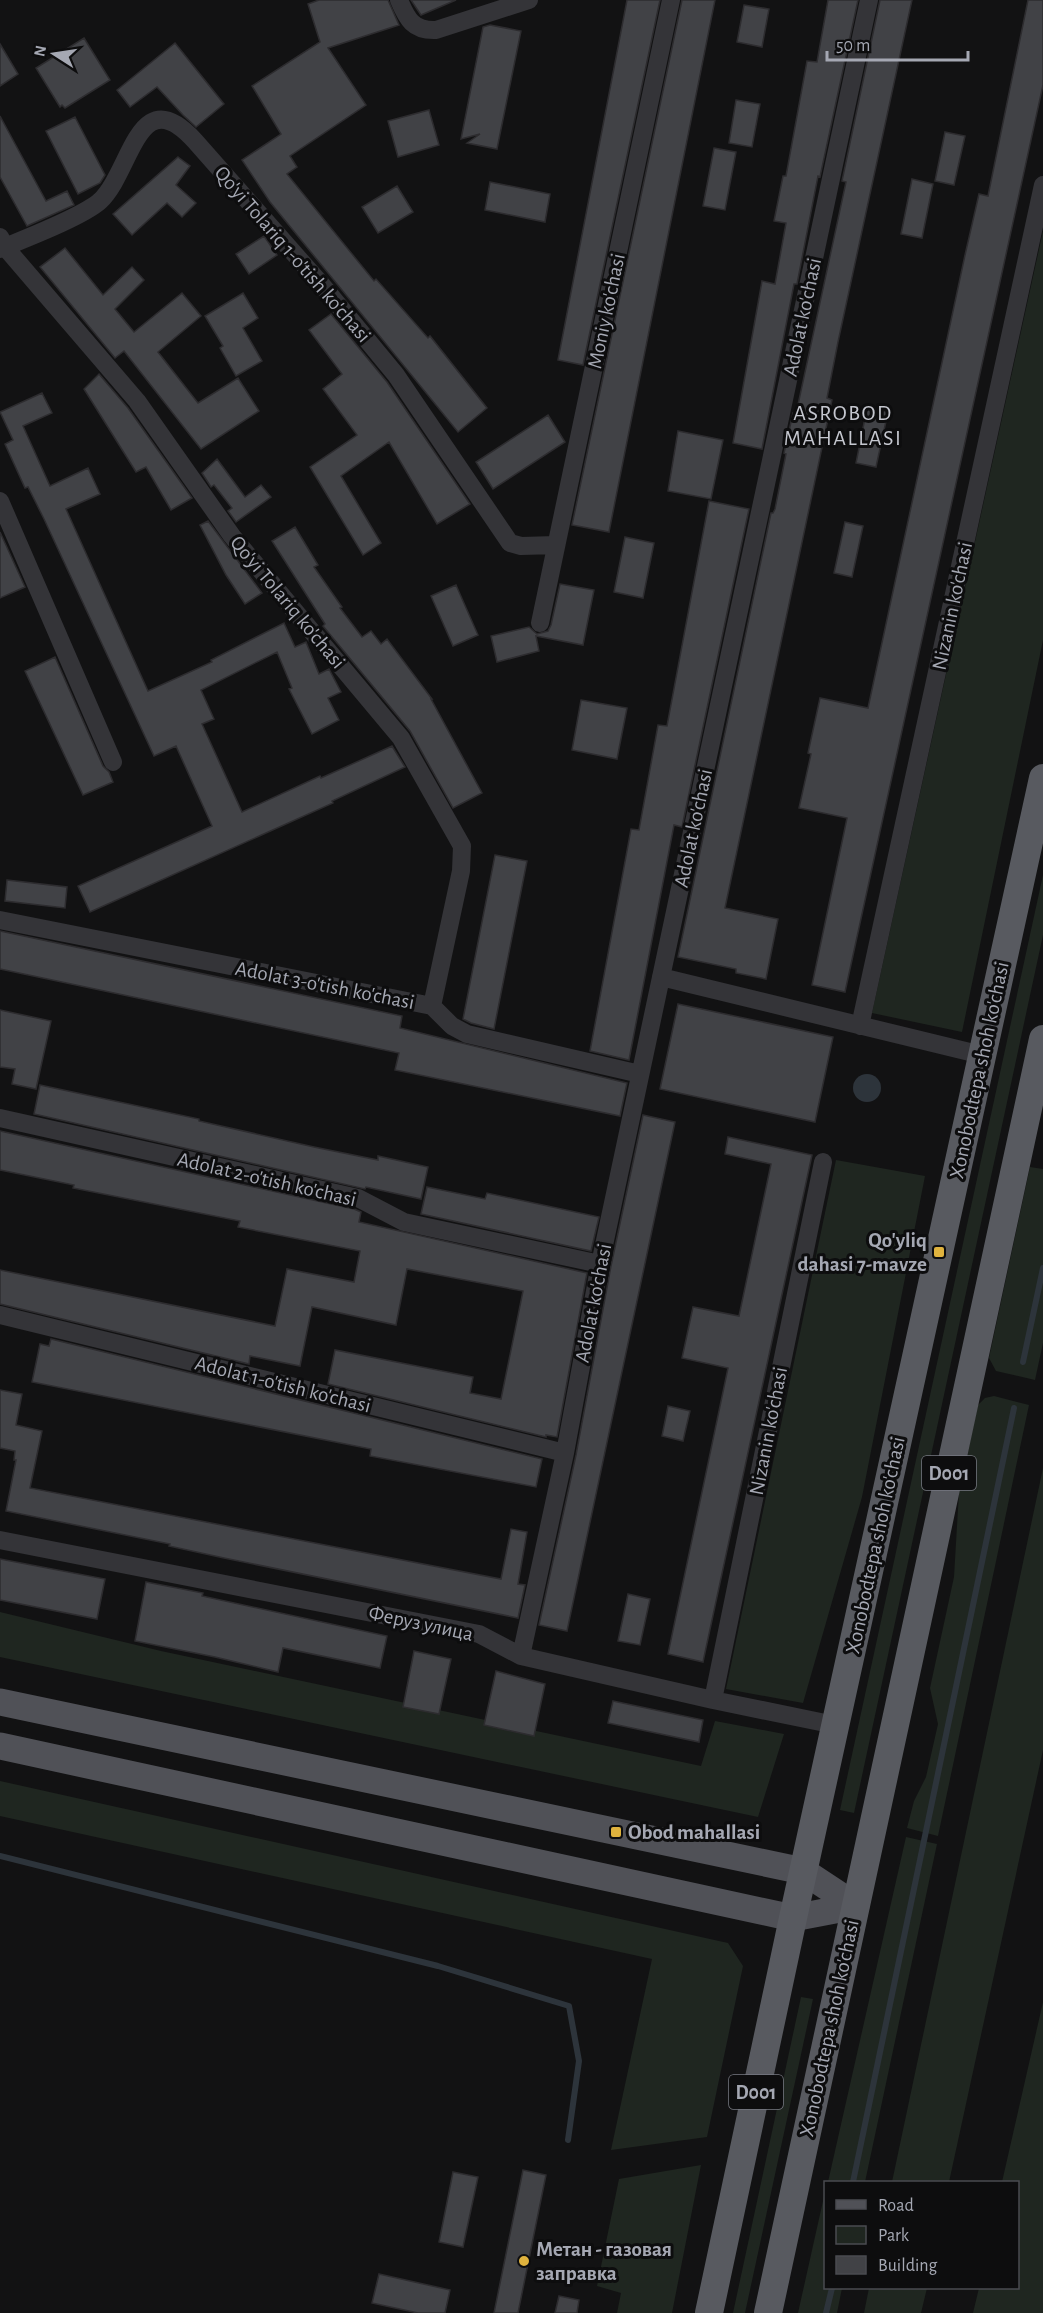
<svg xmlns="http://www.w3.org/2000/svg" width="1043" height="2313" font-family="'Alegreya Sans',sans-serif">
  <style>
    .green { fill: #1f2620 }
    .water { fill: #2d343b }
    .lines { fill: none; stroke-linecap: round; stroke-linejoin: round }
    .stream { stroke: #2d343b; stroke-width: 6 }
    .building { fill: #414246; stroke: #2d2c2f; stroke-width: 1.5 }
    .minor { stroke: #343438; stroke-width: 18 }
    .primary { stroke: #505157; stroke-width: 27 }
    .trunk { stroke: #585a60; stroke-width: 28 }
    .poi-dot { fill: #e0b33e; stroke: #0d0d0e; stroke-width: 2 }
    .labels { text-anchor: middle; stroke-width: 6; stroke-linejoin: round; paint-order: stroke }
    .shield { fill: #0d0d0e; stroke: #777a82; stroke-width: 1.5 }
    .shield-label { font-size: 20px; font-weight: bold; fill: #a5a8b3 }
    .street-label { font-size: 21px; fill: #a5a8b3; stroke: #0d0d0e }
    .poi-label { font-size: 21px; font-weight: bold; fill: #a5a8b3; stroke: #0d0d0e; text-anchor: start }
    .neighbourhood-label { font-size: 22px; letter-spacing: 1.5px; fill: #c5c7cf; stroke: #0d0d0e }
  </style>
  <rect width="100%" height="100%" fill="#121213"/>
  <path class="green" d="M1043,231V640L962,1032L872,1013Z
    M1043,875V935L854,1813L840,1810Z
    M836,1160L925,1176L862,1497L803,1703L726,1689Z
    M1030,1167L1043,1169V1343L1035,1380L996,1371L989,1358Z
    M994,1396L1029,1405L938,1836L907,1828L914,1801L926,1777L938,1724L930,1688L954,1577L959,1492L978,1405L985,1398Z
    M1043,1468V1750L949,2182H892Z
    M0,1612L161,1651L701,1766L715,1721L784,1734L758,1817L0,1657Z
    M0,1781L728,1943L743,1966L707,2137L611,2150L652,1959L0,1816Z
    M906,1837L937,1844L865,2182H828Z
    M801,1997L813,1999L745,2313H733Z
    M1043,2002V2313H973L979,2288H1018V2182H1002Z
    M701,2165L672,2313H617L621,2293L597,2286L619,2179Z
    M825,2192L826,2288H842L837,2313H798Z
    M869,2288H927L921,2313H864Z"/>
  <path class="water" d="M853 1088a14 14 0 1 1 28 0a14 14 0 1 1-28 0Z"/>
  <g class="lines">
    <path class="stream" d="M1023,1362L1043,1268
      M0,1856L438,1966L569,2006L579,2061L568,2140
      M853,2182L1014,1408
      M826,2313L832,2288"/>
  </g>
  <path class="building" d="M319,0H388L399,25L328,48L366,105L290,156L297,167L287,174L374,281L376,279L428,338L430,336L487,408L458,432L270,202L242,160L281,134L252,86L320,42L308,4Z
    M411,0H456L421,15Z
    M627,0H660L583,365L558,360Z
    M682,0H715L609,532L572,525Z
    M828,0H858L820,177L818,176L797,284H794L762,449L733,443L762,281L775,284L786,223L774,221L783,176H786L807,61L817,62Z
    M880,0H912L838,342L827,398L832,400L725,908L778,919L766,979L736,973V969L678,957L771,513H773L775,509L786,454L784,453L793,413L796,414L846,182L842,181Z
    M1028,0H1043V85L845,992L812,985L847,818L799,808L811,754L808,753L820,698L868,708L965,255L979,194L988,196Z
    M744,5L769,9L762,47L737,42Z
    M490,25L521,31L497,149L467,143L480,134L461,139L483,27Z
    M84,38L110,80L65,108L62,105L60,107L36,68Z
    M175,43L224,104L196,127L183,115L157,87L130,107L117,90Z
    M0,44L18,74L0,86Z
    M736,100L760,104L752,147L729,143Z
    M429,110L439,145L398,157L388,121Z
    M0,116L46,201L67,191L74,205L27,226L0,177Z
    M75,117L105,175L100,183L78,194L46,131Z
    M945,132L965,136L954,185L935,181Z
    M714,148L736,152L725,210L703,206Z
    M178,157L190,166L176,185L196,203L182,217L167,203L132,235L113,214Z
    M912,179L933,184L922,238L901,234Z
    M490,182L550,194L545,222L485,210Z
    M397,186L413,212L378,233L362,207Z
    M264,236L277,255L249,274L236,254Z
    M65,248L103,295L132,267L144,280L115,309L134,332L182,293L201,316L158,352L198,403L238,378L259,411L201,449L124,351L115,358L40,267Z
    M243,293L258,318L243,328L262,361L236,376L220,348L223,346L205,316Z
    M331,314L387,382L470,504L437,524L389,442L341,476L381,543L363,555L310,467L357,435L323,389L342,374L309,330Z
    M99,374L128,408L192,498L171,510L146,467L136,472L84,389Z
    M42,393L52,413L23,426L50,486L88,468L100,494L66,509L148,691L212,662L211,660L284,623L295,647L306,642L319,674L329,669L341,692L328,698L339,720L312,734L289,689L292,688L277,652L201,690L214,719L202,724L242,812L320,776L321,778L392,746L405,767L332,801L333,803L90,912L78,886L212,826L176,746L154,756L44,519L28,487L25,488L5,444L13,440L0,412Z
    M867,408L888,412L876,467L856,463Z
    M548,415L565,442L493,489L476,462Z
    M678,431L723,440L711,499L668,491Z
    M217,459L245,497L261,485L271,497L236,522L228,511L232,508L214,485L211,487L202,473Z
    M709,501L749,509L682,827L674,825L629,1060L590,1051L631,829L639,830L658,725L667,726Z
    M208,521L262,593L245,604L226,575L200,525Z
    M845,522L863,526L852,577L834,573Z
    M295,527L318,565L314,567L342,607L340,608L362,637L371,631L381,644L387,639L432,699H431L482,793L453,808L410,731L323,626L325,624L272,541Z
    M0,532L25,587L0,598Z
    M625,537L654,543L643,598L614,592Z
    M560,584L594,590L583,645L536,636L539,651L497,662L491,636L529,627L537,634L548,631L551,625Z
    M456,585L478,635L453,646L431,596Z
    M55,657L103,766L109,772L113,782L83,795L25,671Z
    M581,700L627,708L617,759L572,750Z
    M495,855L527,861L494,1029L471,1023L463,1019Z
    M7,880L67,887L65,908L5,901Z
    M0,931L402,1016L400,1028L627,1083L620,1116L395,1070L399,1053L0,969Z
    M678,1004L833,1037L815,1122L660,1089Z
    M0,1010L51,1021L36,1089L12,1084L15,1069L0,1067Z
    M40,1085L199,1119V1121L314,1147L378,1160V1156L428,1167L421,1199L366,1187L365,1189L34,1114Z
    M643,1115L675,1122L567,1631L539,1625L576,1455L611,1266Z
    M0,1131L354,1209L361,1212L359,1222L587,1273L557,1437L546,1435V1437L328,1384L335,1350L473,1377L470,1393L501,1399L523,1291L407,1269L396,1325L312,1307L300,1366L250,1356L249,1364L0,1304V1270L275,1326L287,1269L354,1282L360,1251L238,1227L240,1221L73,1188L74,1185L0,1170Z
    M728,1137L812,1155L703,1662L668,1654L728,1368L682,1358L693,1307L739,1316L771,1164L725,1154Z
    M427,1187L485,1199L487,1193L599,1217L591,1251L421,1214Z
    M51,1339L542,1459L536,1487L370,1456L371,1449L32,1382L40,1344L49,1346Z
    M0,1390L22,1394L16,1425L42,1431L30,1488L501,1579L511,1529L527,1532L518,1584L525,1585L518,1618L224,1558L169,1546L170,1544L6,1511L16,1460H14L15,1451L0,1448Z
    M668,1406L690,1411L683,1441L662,1436Z
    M0,1559L105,1579L97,1619L0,1600Z
    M146,1582L203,1593L202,1596L387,1636L380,1668L283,1648L278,1672L215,1657L135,1641Z
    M628,1594L650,1599L640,1645L618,1641Z
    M414,1651L451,1659L439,1714L403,1707Z
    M496,1671L545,1684L534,1736L484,1725Z
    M613,1701L703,1720L699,1742L608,1723Z
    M523,2170L546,2175L518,2313H494Z
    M453,2172L478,2177L463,2247L439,2242Z
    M379,2274L450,2290L445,2313H418L372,2303Z
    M559,2296L579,2300L577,2313H555Z"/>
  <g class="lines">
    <path class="minor" d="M399,0C407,19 413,31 436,30L529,0
      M0,237L5,247L137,401L232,536L401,738L462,846L461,871L432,1006
      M0,249C24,239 82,217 100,201C132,171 138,78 195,141L321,284L396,375L510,543L521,546L556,545
      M0,501L113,762
      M540,623L671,0
      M0,920L432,1006L452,1026L467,1034L640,1074
      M661,977L982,1055
      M860,1026L1043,185
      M0,1118L358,1198L404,1222L600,1264
      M0,1315L565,1453
      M0,1540L479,1634L521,1656L713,1700L835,1725
      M521,1656L565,1453L600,1264L869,0
      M713,1700L823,1162"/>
    <path class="primary" d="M0,1702L803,1871L856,1906
      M0,1746L793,1918L856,1906"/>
    <path class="trunk" d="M709,2313L793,1918L1043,778
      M768,2313L1043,1039"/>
  </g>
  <g class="poi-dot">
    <rect x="933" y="1246" width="12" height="12" rx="3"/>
    <rect x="610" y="1826" width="12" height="12" rx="3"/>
    <circle cx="524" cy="2261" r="6"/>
  </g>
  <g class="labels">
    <g class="shield">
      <rect x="922" y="1456" width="54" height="34" rx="4.5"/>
      <rect x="729" y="2075" width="54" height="34" rx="4.5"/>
    </g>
    <g class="shield-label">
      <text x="949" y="1480">D001</text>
      <text x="756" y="2099">D001</text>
    </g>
    <g class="street-label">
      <text transform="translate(293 254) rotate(49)" y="7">Qo'yi Tolariq 1-o'tish ko'chasi</text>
      <text transform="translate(606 311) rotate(-78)" y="7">Moniy ko'chasi</text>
      <text transform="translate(802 317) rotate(-78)" y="7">Adolat ko'chasi</text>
      <text transform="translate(288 602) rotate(50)" y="7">Qo'yi Tolariq ko'chasi</text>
      <text transform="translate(952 606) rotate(-78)" y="7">Nizanin ko'chasi</text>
      <text transform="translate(693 828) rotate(-78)" y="7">Adolat ko'chasi</text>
      <text transform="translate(325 985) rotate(11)" y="7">Adolat 3-o'tish ko'chasi</text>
      <text transform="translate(979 1070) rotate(-78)" y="7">Xonobodtepa shoh ko'chasi</text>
      <text transform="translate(267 1179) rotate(13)" y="7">Adolat 2-o'tish ko'chasi</text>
      <text transform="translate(593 1303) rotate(-79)" y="7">Adolat ko'chasi</text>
      <text transform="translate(283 1384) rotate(14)" y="7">Adolat 1-o'tish ko'chasi</text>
      <text transform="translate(768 1431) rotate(-79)" y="7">Nizanin ko'chasi</text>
      <text transform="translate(875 1545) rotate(-78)" y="7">Xonobodtepa shoh ko'chasi</text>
      <text transform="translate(421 1623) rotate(12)" y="7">Феруз улица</text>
      <text transform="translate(829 2028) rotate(-78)" y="7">Xonobodtepa shoh ko'chasi</text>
    </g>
    <g class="poi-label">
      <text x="927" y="1247" text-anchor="end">Qo'yliq<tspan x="927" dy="24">dahasi 7-mavze</tspan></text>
      <text x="628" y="1839">Obod mahallasi</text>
      <text x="536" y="2256">Метан - газовая<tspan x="536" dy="24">заправка</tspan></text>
    </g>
    <g class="neighbourhood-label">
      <text x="843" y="420">ASROBOD<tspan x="843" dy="25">MAHALLASI</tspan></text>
    </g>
  </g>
  <rect x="824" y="2181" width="195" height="108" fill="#0d0d0e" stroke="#4a4b50" stroke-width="1.5"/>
  <rect x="836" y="2200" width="30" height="9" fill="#505157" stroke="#4a4b50" stroke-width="1.5"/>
  <text x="878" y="2211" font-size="18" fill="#a5a8b3">Road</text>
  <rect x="836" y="2226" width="30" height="18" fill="#1f2620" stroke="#4a4b50" stroke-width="1.5"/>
  <text x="878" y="2241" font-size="18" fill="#a5a8b3">Park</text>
  <rect x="836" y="2256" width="30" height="18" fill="#414246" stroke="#4a4b50" stroke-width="1.5"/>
  <text x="878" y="2271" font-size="18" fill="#a5a8b3">Building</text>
  <g transform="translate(54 54) rotate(282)" stroke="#0d0d0e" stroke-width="4.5" paint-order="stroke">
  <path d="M0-4.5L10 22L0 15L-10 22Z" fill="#a5a8b3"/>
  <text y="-9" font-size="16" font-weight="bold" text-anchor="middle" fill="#a5a8b3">N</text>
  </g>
  <path d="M827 51v9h141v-9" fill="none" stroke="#a5a8b3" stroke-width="3"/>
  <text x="836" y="51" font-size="18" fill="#a5a8b3" stroke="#0d0d0e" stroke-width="4.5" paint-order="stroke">50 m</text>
</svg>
